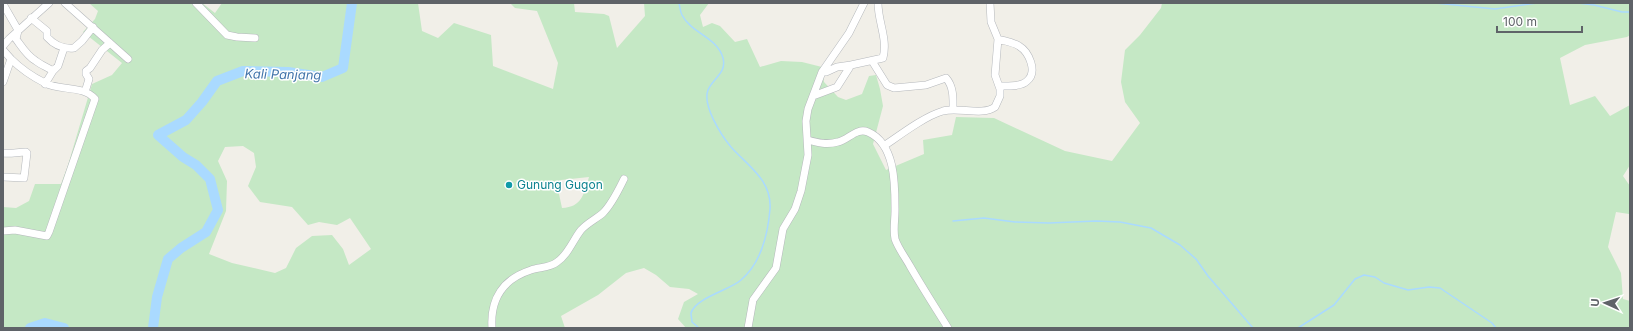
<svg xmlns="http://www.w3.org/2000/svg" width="1633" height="331" font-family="Inter,sans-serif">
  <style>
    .green { fill: #c5e8c5; fill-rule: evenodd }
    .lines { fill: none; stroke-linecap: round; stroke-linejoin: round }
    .stream { stroke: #aadaff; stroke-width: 1.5 }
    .river { stroke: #aadaff; stroke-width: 10 }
    .minor-casing { stroke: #b5b8bc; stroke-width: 8 }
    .minor { stroke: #fff; stroke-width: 7 }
    .culture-dot { fill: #0f9aa8; stroke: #fff; stroke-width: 1.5 }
    .labels { text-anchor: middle; stroke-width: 3; stroke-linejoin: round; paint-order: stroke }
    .culture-label { font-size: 12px; fill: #0d838f; stroke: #fff; text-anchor: start }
    .water-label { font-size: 13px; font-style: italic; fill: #4174aa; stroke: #fff }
  </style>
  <rect width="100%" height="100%" fill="#f1efe8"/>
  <path class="green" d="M89,3H202L215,13L222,3H418L422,31L438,38L454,23L491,35L493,66L553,89L558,63L537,11L515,8L510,3H574L575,12L604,14L609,16L617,48L645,16L644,3H709L700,15L703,27L712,23L720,26L735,42L747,39L760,67L781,61L802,62L822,67L824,82L838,97L846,100L862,94L869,76L876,75L880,89L883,106L873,144L886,170L924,154L923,140L952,135L956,117L994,118L1065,151L1112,161L1140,123L1125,102L1121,82L1125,50L1140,35L1161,8L1162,3H1630V35L1627,37L1585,45L1560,58L1570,105L1595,96L1610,116L1630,105V165L1623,176L1630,186V212L1629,214L1616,212L1608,247L1621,273L1623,299L1630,301V328H686L678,319L684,302L698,294L689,289L670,287L656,275L644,268L626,273L598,295L561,316L565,328H3V207L16,208L29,201L35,184H61L68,165L92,84L112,75L122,63L83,32L95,19L98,11ZM243,146L254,153L256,167L248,186L260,202L292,207L308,225L319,222L337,225L350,218L371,249L349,265L343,249L332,235L312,236L296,248L286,268L275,273L232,263L209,254L226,211L227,181L218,161L225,147ZM589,177C584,194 582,207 562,208L559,194L561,180Z"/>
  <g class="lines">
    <path class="stream" d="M679,3C680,7 680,11 682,15C691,33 718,38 723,58C727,73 713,78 708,90C702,105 721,135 731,147C748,166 772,180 770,209C768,233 761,263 741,280C730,290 695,298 691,313C691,316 692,319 692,322L699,328
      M1435,3L1495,9L1537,3
      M1578,3L1594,5L1622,12H1630
      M953,221L984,218L1015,222L1049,223L1096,221L1120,222L1151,228L1180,245L1196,259L1208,276L1253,328
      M1298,328L1334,305L1355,279L1364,275L1375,277L1384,283L1408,290L1429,287L1440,288L1492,323L1496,328"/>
    <path class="river" d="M30,328L45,323L64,328
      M153,328L157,297L168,259L181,248L206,232L218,210L210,179L196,165L183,157L158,135L186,120L202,102L217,81L243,71L288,72L322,77L343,68L352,3"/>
    <g class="minor-casing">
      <path id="minor" d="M65,3L128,59
        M196,3L227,35L237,37L255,38
        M3,4L18,30
        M31,18L47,31V37C55,46 63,49 74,48L82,41L93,27
        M18,31L16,39C22,47 27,56 36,61C41,65 47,67 53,71
        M998,39C1004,41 1013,42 1019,46C1029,52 1038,72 1027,81C1021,87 1007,86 999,86
        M3,46L9,39L49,3
        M3,50L11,59L3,82
        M872,61L887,85L894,88L926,85L946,78C954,87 953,99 953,110
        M822,72H826L837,67L851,65
        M45,84L53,71L58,66L64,48
        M85,92L89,79L86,74V71L90,68L102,50L110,43
        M813,96L837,87L851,65L883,58C888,39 878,22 878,3
        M808,140C818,143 827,145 838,142C848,140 857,127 868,132C896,144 895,186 895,211C895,220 893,230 895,239C898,248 905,257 910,266C922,287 935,307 948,328
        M884,146C900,135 925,116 943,111C959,107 983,116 995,107L1000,96V89L995,75L998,39L991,22L990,3
        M3,153C11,154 18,152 26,152L27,153L24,178L3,177
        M3,231L15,230L47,236L49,232L95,99C84,85 59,91 45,83C33,77 20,68 11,59
        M492,328C490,299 503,279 531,270C539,267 550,268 557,262C568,255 573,240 581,230C587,223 596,219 603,213C612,204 618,191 624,179
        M748,328L753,300L776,268L783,229L795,209L801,191L808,155L806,121L808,109L822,72L849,33L864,3"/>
    </g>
    <use href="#minor" class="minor"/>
  </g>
  <circle class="culture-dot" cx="509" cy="185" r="4"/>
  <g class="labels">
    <g class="culture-label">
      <text x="517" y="189">Gunung Gugon</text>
    </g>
    <g class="water-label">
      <text transform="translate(283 74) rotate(1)" y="5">Kali Panjang</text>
    </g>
  </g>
  <rect width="1633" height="331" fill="none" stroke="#5f6368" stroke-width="8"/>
  <g transform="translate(1605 303) rotate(273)" stroke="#ffffff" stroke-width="3" paint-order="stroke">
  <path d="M0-3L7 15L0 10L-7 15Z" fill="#5f6368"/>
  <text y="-6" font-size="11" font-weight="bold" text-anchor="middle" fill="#5f6368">U</text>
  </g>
  <path d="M1497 26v6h85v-6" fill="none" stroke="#5f6368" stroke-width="2"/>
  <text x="1503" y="26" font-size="12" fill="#5f6368" stroke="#ffffff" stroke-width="3" paint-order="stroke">100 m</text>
</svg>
